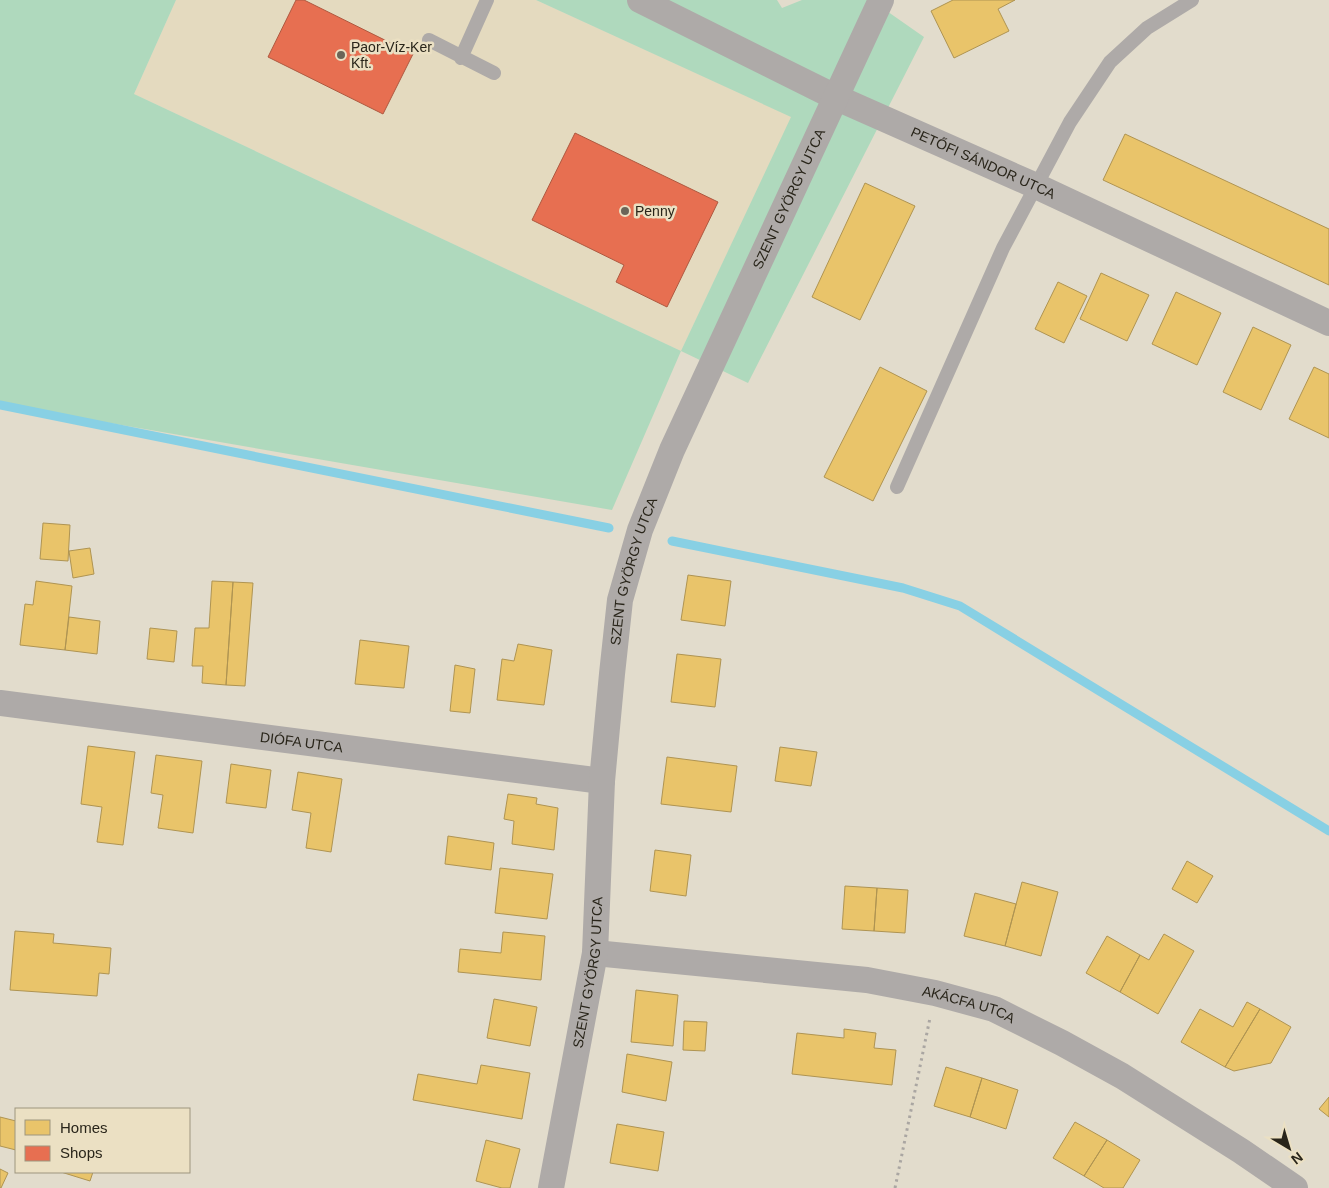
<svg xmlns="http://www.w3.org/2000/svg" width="1329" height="1188" font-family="Helvetica,sans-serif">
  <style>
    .built { fill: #e4dabf }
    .green { fill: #afd9bd }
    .homes { fill: #e9c46a; stroke: #af9452 }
    .shops { fill: #e76f51; stroke: #ae5940 }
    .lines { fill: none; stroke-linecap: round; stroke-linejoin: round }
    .stream { stroke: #88d0e4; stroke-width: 9 }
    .path { stroke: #aaa6a2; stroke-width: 3; stroke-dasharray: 2.5 4; stroke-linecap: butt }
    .service { stroke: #aeaaa8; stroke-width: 14 }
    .minor { stroke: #aeaaa8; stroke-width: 26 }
    .poi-dot { fill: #6a6558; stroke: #ebe0c3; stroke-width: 2 }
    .labels { text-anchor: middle; stroke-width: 5; stroke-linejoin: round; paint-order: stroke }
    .poi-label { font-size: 14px; fill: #29251a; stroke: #ebe0c3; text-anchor: start }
    .street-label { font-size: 14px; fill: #29251a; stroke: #ebe0c3 }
  </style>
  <rect width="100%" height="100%" fill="#e2dccc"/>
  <path class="built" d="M176,0H536L792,117L681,351L134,94Z"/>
  <path class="green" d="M0,0H176L134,94L681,351L791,117L536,0H777L782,8L802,0H871L924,37L748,383L681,351L612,510L0,404Z"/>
  <path class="homes" d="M953,0H1015L998,9L1009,31L954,58L931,11Z
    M1125,134L1329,229V285L1103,180Z
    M865,183L915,206L860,320L812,297Z
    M1101,273L1149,295L1127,341L1080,319Z
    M1058,282L1087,296L1064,343L1035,329Z
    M1176,292L1221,313L1197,365L1152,344Z
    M1253,327L1291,345L1261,410L1223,392Z
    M880,367L927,391L873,501L824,477Z
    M1314,367L1329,374V438L1289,419Z
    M43,523L70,525L68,561L40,559Z
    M90,548L94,574L73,578L69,551Z
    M688,575L731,581L725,626L681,620Z
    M36,581L72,586L65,650L20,645L25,604L33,605Z
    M212,581L233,582L226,685L202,683L203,666H192L195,628H209Z
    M233,582L253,583L245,686L226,685Z
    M69,617L100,621L97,654L65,650Z
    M150,628L177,631L174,662L147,659Z
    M360,640L409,646L404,688L355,684Z
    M518,644L552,650L544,705L497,700L502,659L514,661Z
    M677,654L721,659L715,707L671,702Z
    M455,665L475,669L470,713L450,711Z
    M88,746L135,752L123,845L97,842L102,807L81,804Z
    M780,747L817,752L811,786L775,781Z
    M156,755L202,761L193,833L158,828L163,795L151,793Z
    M667,757L737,766L731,812L661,804Z
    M231,764L271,770L266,808L226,803Z
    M298,772L342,779L331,852L306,848L311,813L292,810Z
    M508,794L537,798L536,804L558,808L554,850L512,844L514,821L504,819Z
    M448,836L494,843L491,870L445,864Z
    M655,850L691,855L686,896L650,891Z
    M1187,861L1213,876L1197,903L1172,889Z
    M500,868L553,874L547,919L495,913Z
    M1022,882L1058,892L1041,956L1005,946Z
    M845,886L877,888L874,931L842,929Z
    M877,888L908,890L905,933L874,931Z
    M975,893L1016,904L1005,946L964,936Z
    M15,931L54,934L53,943L111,948L109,974L99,973L97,996L10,990Z
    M503,932L545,936L541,980L458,972L460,949L501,953Z
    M1164,934L1194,951L1158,1014L1120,992L1140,955L1149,960Z
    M1107,936L1140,955L1120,992L1086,973Z
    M636,990L678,995L673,1046L631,1042Z
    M494,999L537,1007L530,1046L487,1038Z
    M1247,1002L1260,1009L1225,1067L1181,1042L1200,1009L1233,1027Z
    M1260,1009L1291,1027L1271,1063L1234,1071L1225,1067Z
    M684,1021L707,1022L705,1051L683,1050Z
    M844,1029L876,1033L874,1048L896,1050L892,1085L792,1074L797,1033L844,1038Z
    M627,1054L672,1062L666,1101L622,1092Z
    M481,1065L530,1073L522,1119L413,1100L418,1074L477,1084Z
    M946,1067L982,1078L970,1117L934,1106Z
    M982,1078L1018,1090L1006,1129L970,1117Z
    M1329,1097V1117L1319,1109Z
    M0,1117L16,1121V1150L0,1146Z
    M1075,1122L1107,1140L1084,1176L1053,1158Z
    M617,1124L664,1132L658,1171L610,1163Z
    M486,1140L520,1149L510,1188H502L476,1181Z
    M1107,1140L1140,1160L1123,1188H1104L1084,1176Z
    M0,1169L8,1173L1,1188H0Z
    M61,1172H93L90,1181Z"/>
  <path class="shops" d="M296,0H304L413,54L383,114L268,57Z
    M575,133L718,202L667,307L616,282L624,265L532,220Z"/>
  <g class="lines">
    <path class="stream" d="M0,405L609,528
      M672,541L903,588L960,606L1329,831"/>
    <path class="path" d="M895,1188L930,1018"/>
    <path class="service" d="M429,40L494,73
      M461,58L487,0
      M897,487L1003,248L1070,122L1110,62L1147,28L1192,0"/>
    <g class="minor">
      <path id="s1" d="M640,0L835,97L1036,186L1329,323"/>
      <path id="s2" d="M0,703L602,781"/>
      <path id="s3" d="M595,953L867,980L935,993L994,1009L1062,1043L1122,1076L1241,1151L1295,1188"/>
      <path id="s4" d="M551,1188L595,953L602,781L612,674L620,600L640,530L672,450L881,0"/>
    </g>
  </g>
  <g class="poi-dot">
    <circle cx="341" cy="55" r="5"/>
    <circle cx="625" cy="211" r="5"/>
  </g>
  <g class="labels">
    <g class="poi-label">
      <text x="351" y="52">Paor-Víz-Ker<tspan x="351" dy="16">Kft.</tspan></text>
      <text x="635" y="216">Penny</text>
    </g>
    <g class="street-label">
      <text dy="5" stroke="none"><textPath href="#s1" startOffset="380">PETŐFI SÁNDOR UTCA</textPath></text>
      <text dy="5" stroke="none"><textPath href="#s4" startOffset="1029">SZENT GYÖRGY UTCA</textPath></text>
      <text dy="5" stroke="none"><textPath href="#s4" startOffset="624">SZENT GYÖRGY UTCA</textPath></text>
      <text dy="5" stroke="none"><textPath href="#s2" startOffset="304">DIÓFA UTCA</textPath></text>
      <text dy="5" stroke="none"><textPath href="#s4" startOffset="219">SZENT GYÖRGY UTCA</textPath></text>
      <text dy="5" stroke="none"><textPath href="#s3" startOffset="378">AKÁCFA UTCA</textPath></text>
    </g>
  </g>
  <rect x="15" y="1108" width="175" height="65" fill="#ebe0c3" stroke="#9d957f"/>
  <rect x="25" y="1120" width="25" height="15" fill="#e9c46a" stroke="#9d957f"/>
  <text x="60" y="1133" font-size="15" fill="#29251a">Homes</text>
  <rect x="25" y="1146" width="25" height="15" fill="#e76f51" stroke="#9d957f"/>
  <text x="60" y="1158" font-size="15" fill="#29251a">Shops</text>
  <g transform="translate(1289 1148) rotate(142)" stroke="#ebe0c3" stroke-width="4" paint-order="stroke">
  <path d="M0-4L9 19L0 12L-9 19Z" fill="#29251a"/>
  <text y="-8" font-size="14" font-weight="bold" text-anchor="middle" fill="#29251a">N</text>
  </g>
</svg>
